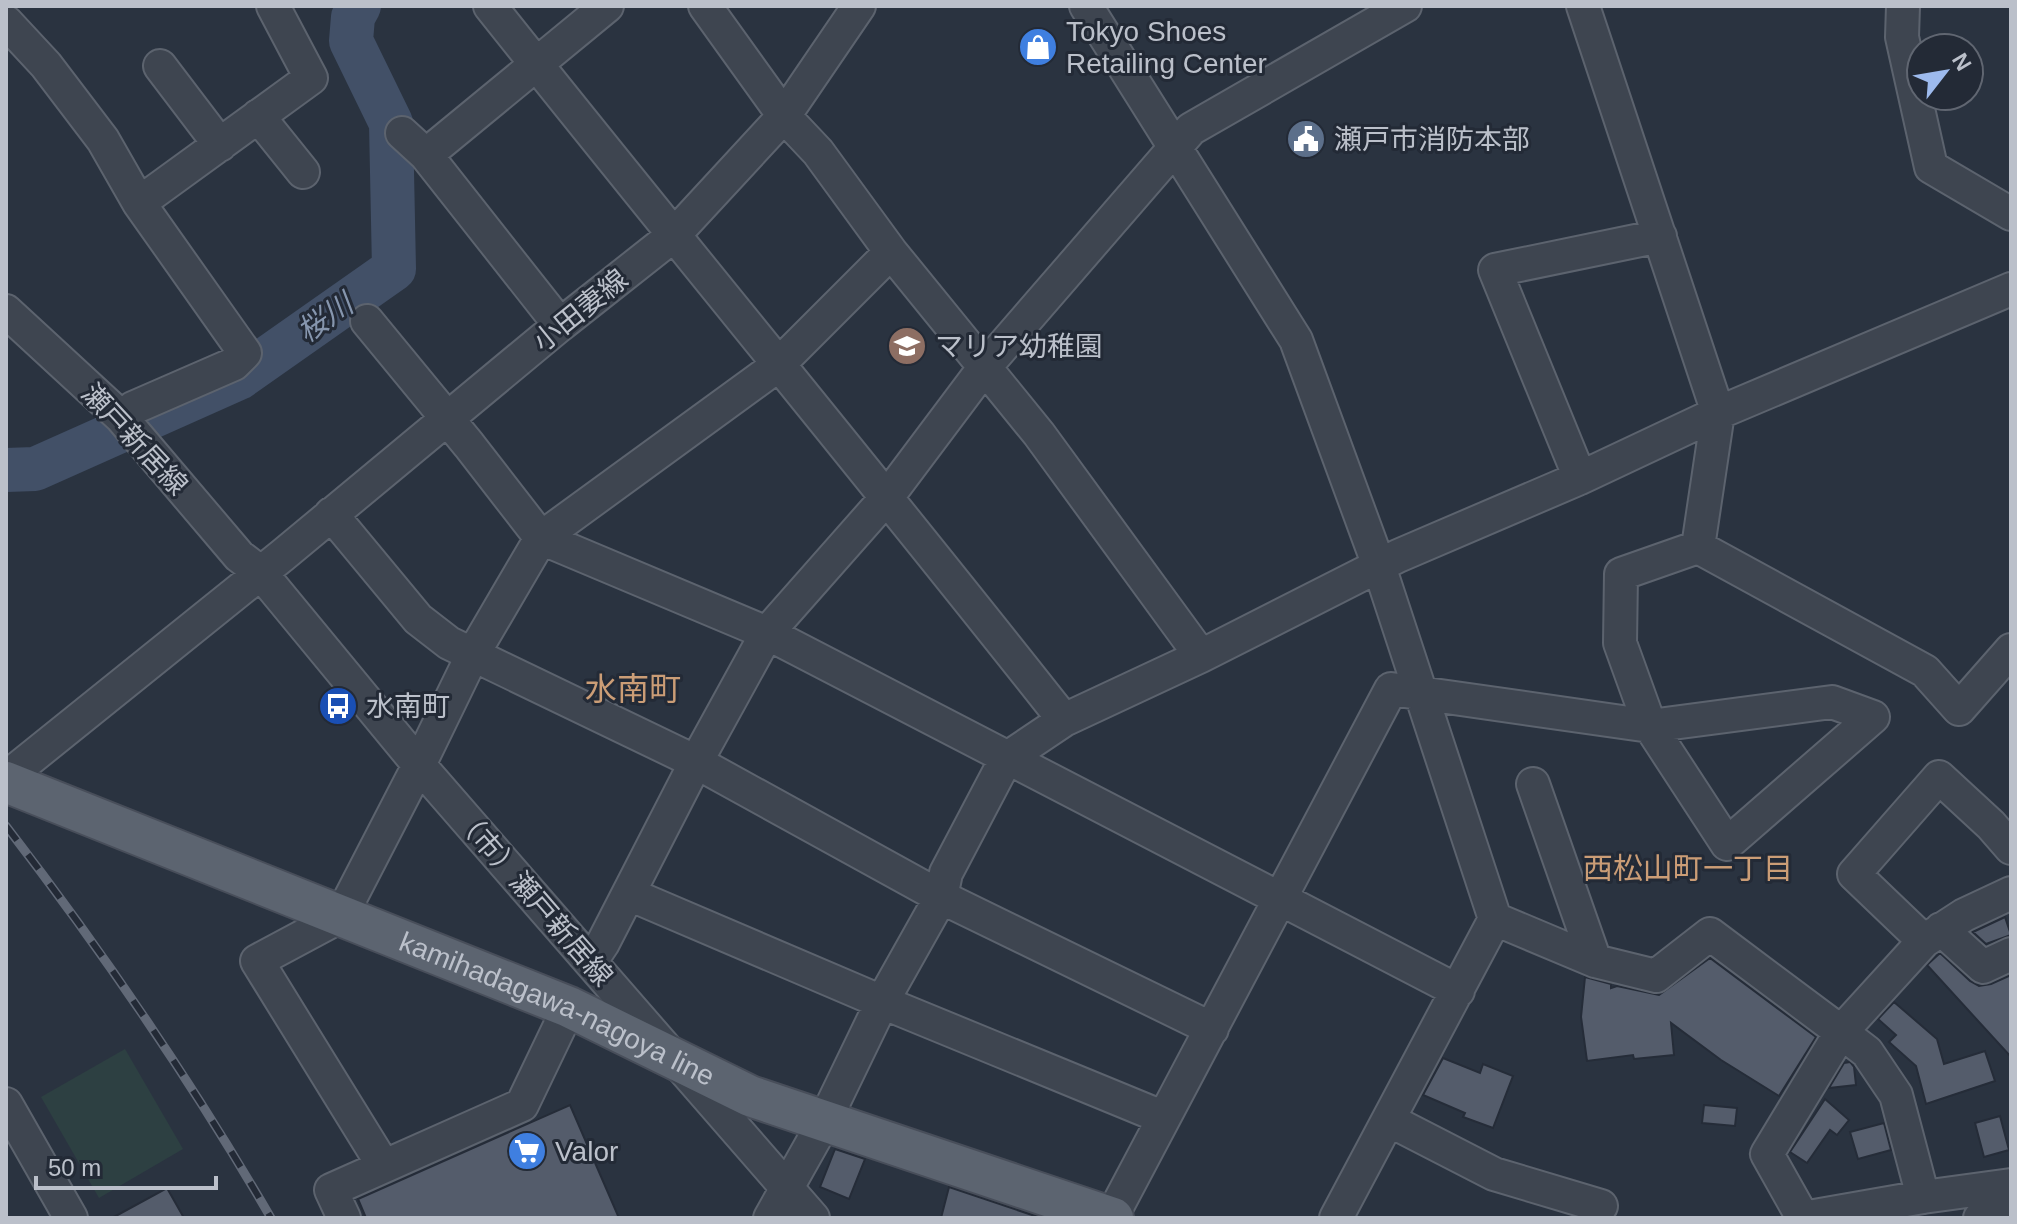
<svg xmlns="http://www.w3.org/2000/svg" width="2017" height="1224" font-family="Helvetica,'Noto Sans JP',sans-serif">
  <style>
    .grass { fill: #2d4042 }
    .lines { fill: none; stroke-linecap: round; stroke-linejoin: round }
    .river { stroke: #425067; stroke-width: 44 }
    .building { fill: #545c6b; stroke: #252c38; stroke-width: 2 }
    .minor-casing { stroke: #5c636e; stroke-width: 36 }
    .major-casing { stroke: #484e5a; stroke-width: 44 }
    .minor { stroke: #3e4550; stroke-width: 32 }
    .major { stroke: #5c6470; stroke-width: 40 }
    .rail-casing { stroke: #616977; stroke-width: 9 }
    .rail { stroke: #232a36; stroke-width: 6; stroke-dasharray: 18; stroke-linecap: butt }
    .labels { text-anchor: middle; stroke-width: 6; stroke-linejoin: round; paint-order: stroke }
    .poi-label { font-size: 28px; fill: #bbc0ca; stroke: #232a36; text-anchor: start }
    .street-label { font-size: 28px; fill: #bbc0ca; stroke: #232a36 }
    .water-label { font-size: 30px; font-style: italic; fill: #8696ae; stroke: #232a36 }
    .neighbourhood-label { font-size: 30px; fill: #cb9d76; stroke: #232a36 }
    .quarter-label { font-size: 32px; fill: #cb9d76; stroke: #232a36 }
  </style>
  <rect width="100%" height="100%" fill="#2a3340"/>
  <path class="grass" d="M125,1049L183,1149L99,1198L41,1097Z"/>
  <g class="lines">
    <path class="river" d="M6,470L35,469L239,378L394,269L391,123L351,41L353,17L359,6"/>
  </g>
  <path class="building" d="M2005,917L2011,935L1986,944L1973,932Z
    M1940,953L1970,981L1979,986L1991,984L2011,975V1057L1927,965Z
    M1710,958L1816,1037L1779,1096L1721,1060L1671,1023L1674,1055L1634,1059L1633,1055L1587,1061L1581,1017L1585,977L1611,984V988L1617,986L1659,995Z
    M1894,1002L1937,1039L1944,1064L1985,1051L1995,1081L1926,1104L1916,1066L1889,1042L1896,1035L1878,1019Z
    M1443,1058L1480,1073L1483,1064L1513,1076L1493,1128L1463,1117L1465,1113L1423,1095Z
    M1850,1062L1854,1067L1856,1085L1829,1088L1844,1063Z
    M1825,1099L1849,1120L1837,1135L1830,1130L1807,1163L1790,1152Z
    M570,1105L619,1218H366L358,1199Z
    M1704,1105L1737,1108L1735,1126L1702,1123Z
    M2000,1116L2009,1150L1984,1157L1975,1123Z
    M1884,1123L1891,1150L1858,1159L1850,1132Z
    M835,1149L865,1159L849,1199L820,1187Z
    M949,1187L1041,1218H941Z
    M167,1188L184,1218H112Z"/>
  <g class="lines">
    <g class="minor-casing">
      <path id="minor" d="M490,6C680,245 875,480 1064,720
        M705,6L784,116L818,152L891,252L1039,434L1201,656
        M1086,6L1296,340L1379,566L1495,919L1336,1218
        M1583,6L1718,413L1698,547L1925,671L1959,709L2011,650
        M1903,6L1902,37L1931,167L2011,214
        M6,22L46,65L103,140L139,203
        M160,66L220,145
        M258,116L303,172
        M402,133L426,155L560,325
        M426,155L607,6
        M6,311L121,417L239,556L260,572L419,765L813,1218
        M367,321L469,445L541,538L767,633L1458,991
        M121,417L133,408L234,364L245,353L139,203L311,78L273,6
        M1580,478L1495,270L1660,236
        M331,514L418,619L449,643L696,762L941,897L1212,1029
        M6,778L283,555L560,325L674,235L784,116L859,6
        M1533,784L1595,961
        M629,894L882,1002L1162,1117
        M1495,919L1595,961L1656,976L1710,934L1841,1032L1924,941L1964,915L2011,893
        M1941,929L1983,967L2011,954
        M1924,941L1854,874L1939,777L1991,825L2011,848
        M591,961L603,943L696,762L767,633L888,496L984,368L1191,129L1405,6
        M6,1104L71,1218
        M1389,1120L1494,1174L1601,1206
        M383,1165L257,961L341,916L419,765L473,654L541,538L777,366L891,252
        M1923,1197L1896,1095L1867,1052L1841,1032L1767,1154L1803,1218L1923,1197L2011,1185
        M344,1218L331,1190L522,1105L569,1007
        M770,1218L824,1122L882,1002L941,897L946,873L1006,759L1064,720L1201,656L1398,556L1580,478L1718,413L2011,289
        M1111,1218C1205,1042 1296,865 1391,689L1650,726L1832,702L1873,717L1727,844L1650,726L1620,643L1621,574L1698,547
        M1980,1218L2011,1207"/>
    </g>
    <g class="major-casing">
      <g id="major">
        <path id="s1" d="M6,782L569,1007L750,1096L1113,1218"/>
      </g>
    </g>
    <use href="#minor" class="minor"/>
    <use href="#major" class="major"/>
    <g class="rail-casing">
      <path id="rail" d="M6,826C102,951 192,1082 271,1218"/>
    </g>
    <use href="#rail" class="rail"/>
  </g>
  <defs>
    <g id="shop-disc" transform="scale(2)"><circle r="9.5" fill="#3f7fe0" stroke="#232a36"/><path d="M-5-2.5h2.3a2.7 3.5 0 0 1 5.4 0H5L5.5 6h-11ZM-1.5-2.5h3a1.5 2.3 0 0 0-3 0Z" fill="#fff"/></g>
    <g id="civic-disc" transform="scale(2)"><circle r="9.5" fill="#5c6f8a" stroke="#232a36"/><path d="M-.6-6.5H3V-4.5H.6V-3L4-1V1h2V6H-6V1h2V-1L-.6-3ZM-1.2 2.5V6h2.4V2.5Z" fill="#fff"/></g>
    <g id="school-disc" transform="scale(2)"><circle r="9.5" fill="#8d6e63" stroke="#232a36"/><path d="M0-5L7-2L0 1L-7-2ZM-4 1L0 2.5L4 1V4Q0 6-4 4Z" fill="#fff"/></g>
    <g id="bus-disc" transform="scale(2)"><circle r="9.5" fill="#1a4fb4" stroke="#232a36"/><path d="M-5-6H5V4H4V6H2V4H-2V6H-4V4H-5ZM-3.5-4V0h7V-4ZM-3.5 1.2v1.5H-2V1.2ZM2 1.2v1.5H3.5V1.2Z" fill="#fff"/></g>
    <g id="supermarket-disc" transform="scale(2)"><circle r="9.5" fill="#3f7fe0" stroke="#232a36"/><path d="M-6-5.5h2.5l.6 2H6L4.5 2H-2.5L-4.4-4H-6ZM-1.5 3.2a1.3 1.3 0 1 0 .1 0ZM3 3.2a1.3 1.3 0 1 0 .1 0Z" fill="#fff"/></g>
  </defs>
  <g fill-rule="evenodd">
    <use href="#shop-disc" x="1038" y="47"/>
    <use href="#civic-disc" x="1306" y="139"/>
    <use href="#school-disc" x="907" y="346"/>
    <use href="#bus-disc" x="338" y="706"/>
    <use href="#supermarket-disc" x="527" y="1151"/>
  </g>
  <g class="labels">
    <g class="poi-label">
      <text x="1066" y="41">Tokyo Shoes<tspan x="1066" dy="32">Retailing Center</tspan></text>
      <text x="1334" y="149">瀬戸市消防本部</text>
      <text x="935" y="356">マリア幼稚園</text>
      <text x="366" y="716">水南町</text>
      <text x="555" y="1161">Valor</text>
    </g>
    <g class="street-label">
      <text transform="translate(580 310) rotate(-39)" y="10">小田妻線</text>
      <text transform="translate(135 439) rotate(47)" y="10">瀬戸新居線</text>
      <text transform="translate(534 897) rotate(49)" y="10">（市）瀬戸新居線</text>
      <text dy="10" stroke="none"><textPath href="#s1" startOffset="596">kamihadagawa-nagoya line</textPath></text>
    </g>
    <g class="water-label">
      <text transform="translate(325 318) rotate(-35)" y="10">桜川</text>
    </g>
    <g class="neighbourhood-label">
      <text x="1688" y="879">西松山町一丁目</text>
    </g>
    <g class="quarter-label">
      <text x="633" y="700">水南町</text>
    </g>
  </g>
  <rect width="2017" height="1224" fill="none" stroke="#bbc0ca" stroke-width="16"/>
  <g transform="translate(1945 72) rotate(59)"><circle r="38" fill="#232a36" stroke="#606671" stroke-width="2"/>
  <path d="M0-6L14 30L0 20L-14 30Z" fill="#9dbaed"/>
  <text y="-12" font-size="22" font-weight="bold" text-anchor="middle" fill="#bbc0ca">N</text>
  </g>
  <path d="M36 1176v12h180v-12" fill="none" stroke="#bbc0ca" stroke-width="4"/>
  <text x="48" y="1176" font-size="24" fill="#bbc0ca" stroke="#232a36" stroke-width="6" paint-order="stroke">50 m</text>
</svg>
